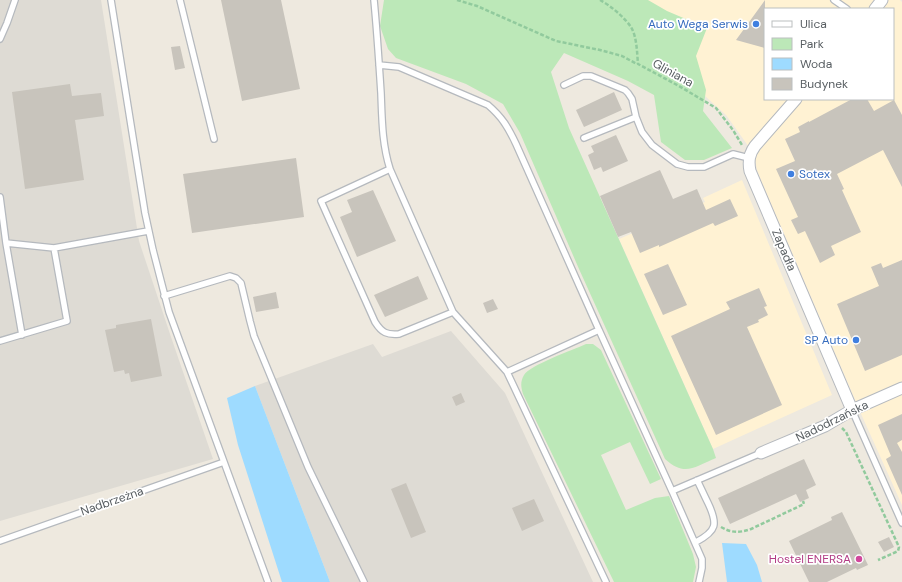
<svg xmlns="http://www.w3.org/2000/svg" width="902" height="582" font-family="'DM Sans',sans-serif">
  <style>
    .commercial { fill: #fff2d3; fill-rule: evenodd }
    .industrial { fill: #dedbd4 }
    .green { fill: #bce8b8 }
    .water { fill: #9edbff }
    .building { fill: #c8c4bc }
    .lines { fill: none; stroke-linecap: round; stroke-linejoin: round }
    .lane-casing { stroke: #b5b9be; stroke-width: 8 }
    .street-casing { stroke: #b5b9be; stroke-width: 13 }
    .path { stroke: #91ca9d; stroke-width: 2.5; stroke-dasharray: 4 2; stroke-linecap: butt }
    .lane { stroke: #fff; stroke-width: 5.5 }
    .street { stroke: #fff; stroke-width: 11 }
    .shop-dot { fill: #3f7fe0; stroke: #fff; stroke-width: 1.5 }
    .hotel-dot { fill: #d1479c; stroke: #fff; stroke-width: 1.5 }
    .labels { text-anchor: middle; stroke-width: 3.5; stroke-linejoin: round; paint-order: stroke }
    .shop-label { font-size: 12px; fill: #366cbe; stroke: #fff; text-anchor: end }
    .street-label { font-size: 12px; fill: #585e62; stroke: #fff }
    .hotel-label { font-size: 12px; fill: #b23c85; stroke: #fff; text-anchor: end }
  </style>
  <rect width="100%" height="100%" fill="#eee9df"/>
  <path class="commercial" d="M616,0H900L902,2V505L862,416L763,185L757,170L754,154L726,115L673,67ZM765,9H893V99H765Z
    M742,180L832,395L713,449L619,239L705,202L703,198Z"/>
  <path class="industrial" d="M0,0H101L139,241L171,337L213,459L0,521Z
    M451,331L505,393L593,582H330L255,386L373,344L382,357Z"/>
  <path class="green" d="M384,0H648L667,11L707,28L696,56L706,90L703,111L732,148L704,160H685L661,142L654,95L628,81L564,53L551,72L569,128L713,449L716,458C694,467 685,477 665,459L579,269L520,133L503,104L466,84L396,58L388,49L380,26Z
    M586,344H593L601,350L661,479L650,484L630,442L601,455L626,510L655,498L669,496L693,554L696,567L693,582H614L523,394C521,387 520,382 524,375C530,365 573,350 586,344Z"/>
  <path class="water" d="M255,386L330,582H282L238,445L227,398Z
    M722,543L746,544L757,565L762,582H727Z"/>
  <path class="building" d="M221,0H281L300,89L242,101Z
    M765,0V48L736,40Z
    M180,46L185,68L175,70L171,47Z
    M70,84L72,96L101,93L104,116L75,120L84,180L25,189L12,92Z
    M614,92L622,110L584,127L576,110Z
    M852,99H867L874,111L894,100L902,115V187L883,150L837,174L844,189L842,190L861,232L831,246L835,255L820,263L805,231L798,234L791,220L798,217L776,169L795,161L785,139L800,132L798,127L809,121V122Z
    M616,135L628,161L603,172L601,167L594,170L588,155L594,152L591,146Z
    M296,158L304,217L192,233L183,174Z
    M660,170L673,199L697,189L706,210L730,199L738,216L715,226L713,223L659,247V245L640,253L631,232L618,237L600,196Z
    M373,190L396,241L357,257L340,217L352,212L347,200Z
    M902,260V355L865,371L837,304L879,286L871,267L881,263L883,268Z
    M668,264L687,305L663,315L644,274Z
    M418,276L428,299L385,317L374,295Z
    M759,288L767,306L764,307L768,315L758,320L759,322L747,327L782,405L716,435L671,336L730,309L726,302Z
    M276,292L279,308L256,312L253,297Z
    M493,299L498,309L487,313L483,303Z
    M151,319L162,376L131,382L129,373L125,374L124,370L114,372L105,330L116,328V325Z
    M461,393L465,402L456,406L452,397Z
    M902,414V440L897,443L902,452V495L886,459L891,456L878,425Z
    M804,459L816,485L806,490L809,498L800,502L796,494L730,524L718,498Z
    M406,483L426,532L411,538L391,489Z
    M534,499L544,521L522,531L512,508Z
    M842,512L868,565L857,570L856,568L827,582H809L789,541L832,520L831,517Z
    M889,537L894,547L884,552L878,542Z"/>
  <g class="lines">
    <g class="lane-casing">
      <path id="lane" d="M111,0L145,213L153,250L169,312L268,582
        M180,0L214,139
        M374,0C377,31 379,62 381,93C382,119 382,144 390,169L453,312L399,334C387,335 382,333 375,322L321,201L390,169
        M834,0L847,9
        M0,39L7,23L15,0
        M379,65L399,67L488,105C502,117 508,127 516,144L599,330
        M564,85L583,76H591L625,90L628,93L632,99L636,117L642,132L652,145L677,164L688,167H704L733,154L749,158
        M584,138L636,117
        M0,197L6,243L54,248L148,231
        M6,243L22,335
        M164,296L230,276L236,278L241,283L250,321L254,336L308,467L364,582
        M453,312L507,372L606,582
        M0,341L67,321L54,248
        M507,372L599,330L672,491L761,453
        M852,410L902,523
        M672,491L702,559V568L699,582
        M0,541L224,462
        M696,542C717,531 718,524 708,503C704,495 701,488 697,480"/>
    </g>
    <g class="street-casing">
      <path id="street" d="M875,9L882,0
        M796,99L755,146C749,154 748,161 750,171L852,410
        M761,453L825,426L852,410L902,388"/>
    </g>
    <path class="path" d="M457,0L477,6L556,41L600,50L622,56L637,64
      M600,0C611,6 624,17 631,27C637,37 637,53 638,64L679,86L716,108L733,130L742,145
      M842,428L846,432L899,547L898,551L896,552L878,560
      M721,527C731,533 740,533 751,529L804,504L803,501"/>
    <use href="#lane" class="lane"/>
    <use href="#street" class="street"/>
  </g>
  <g class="shop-dot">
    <circle cx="756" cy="24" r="4"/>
    <circle cx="791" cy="174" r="4"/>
    <circle cx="856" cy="340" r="4"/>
  </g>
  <circle class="hotel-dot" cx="859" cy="559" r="4"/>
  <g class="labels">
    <g class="shop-label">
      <text x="748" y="28">Auto Wega Serwis</text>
      <text x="799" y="178" text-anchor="start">Sotex</text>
      <text x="848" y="344">SP Auto</text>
    </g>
    <g class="street-label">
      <text transform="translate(673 73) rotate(29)" y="4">Gliniana</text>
      <text transform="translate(784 250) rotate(67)" y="4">Zapadła</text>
      <text transform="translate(832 421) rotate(-26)" y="4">Nadodrzańska</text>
      <text transform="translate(112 501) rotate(-19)" y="4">Nadbrzeżna</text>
    </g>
    <g class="hotel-label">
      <text x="851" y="563">Hostel ENERSA</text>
    </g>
  </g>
  <rect x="764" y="8" width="130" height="92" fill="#ffffff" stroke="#bcbfc0"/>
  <rect x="772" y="21" width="20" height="6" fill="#ffffff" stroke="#bcbfc0"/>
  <text x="800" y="28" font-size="12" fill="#585e62">Ulica</text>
  <rect x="772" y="38" width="20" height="12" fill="#bce8b8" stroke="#bcbfc0"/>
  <text x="800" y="48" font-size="12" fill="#585e62">Park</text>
  <rect x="772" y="58" width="20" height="12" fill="#9edbff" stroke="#bcbfc0"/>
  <text x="800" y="68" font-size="12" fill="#585e62">Woda</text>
  <rect x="772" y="78" width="20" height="12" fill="#c8c4bc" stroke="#bcbfc0"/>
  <text x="800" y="88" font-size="12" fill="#585e62">Budynek</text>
</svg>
